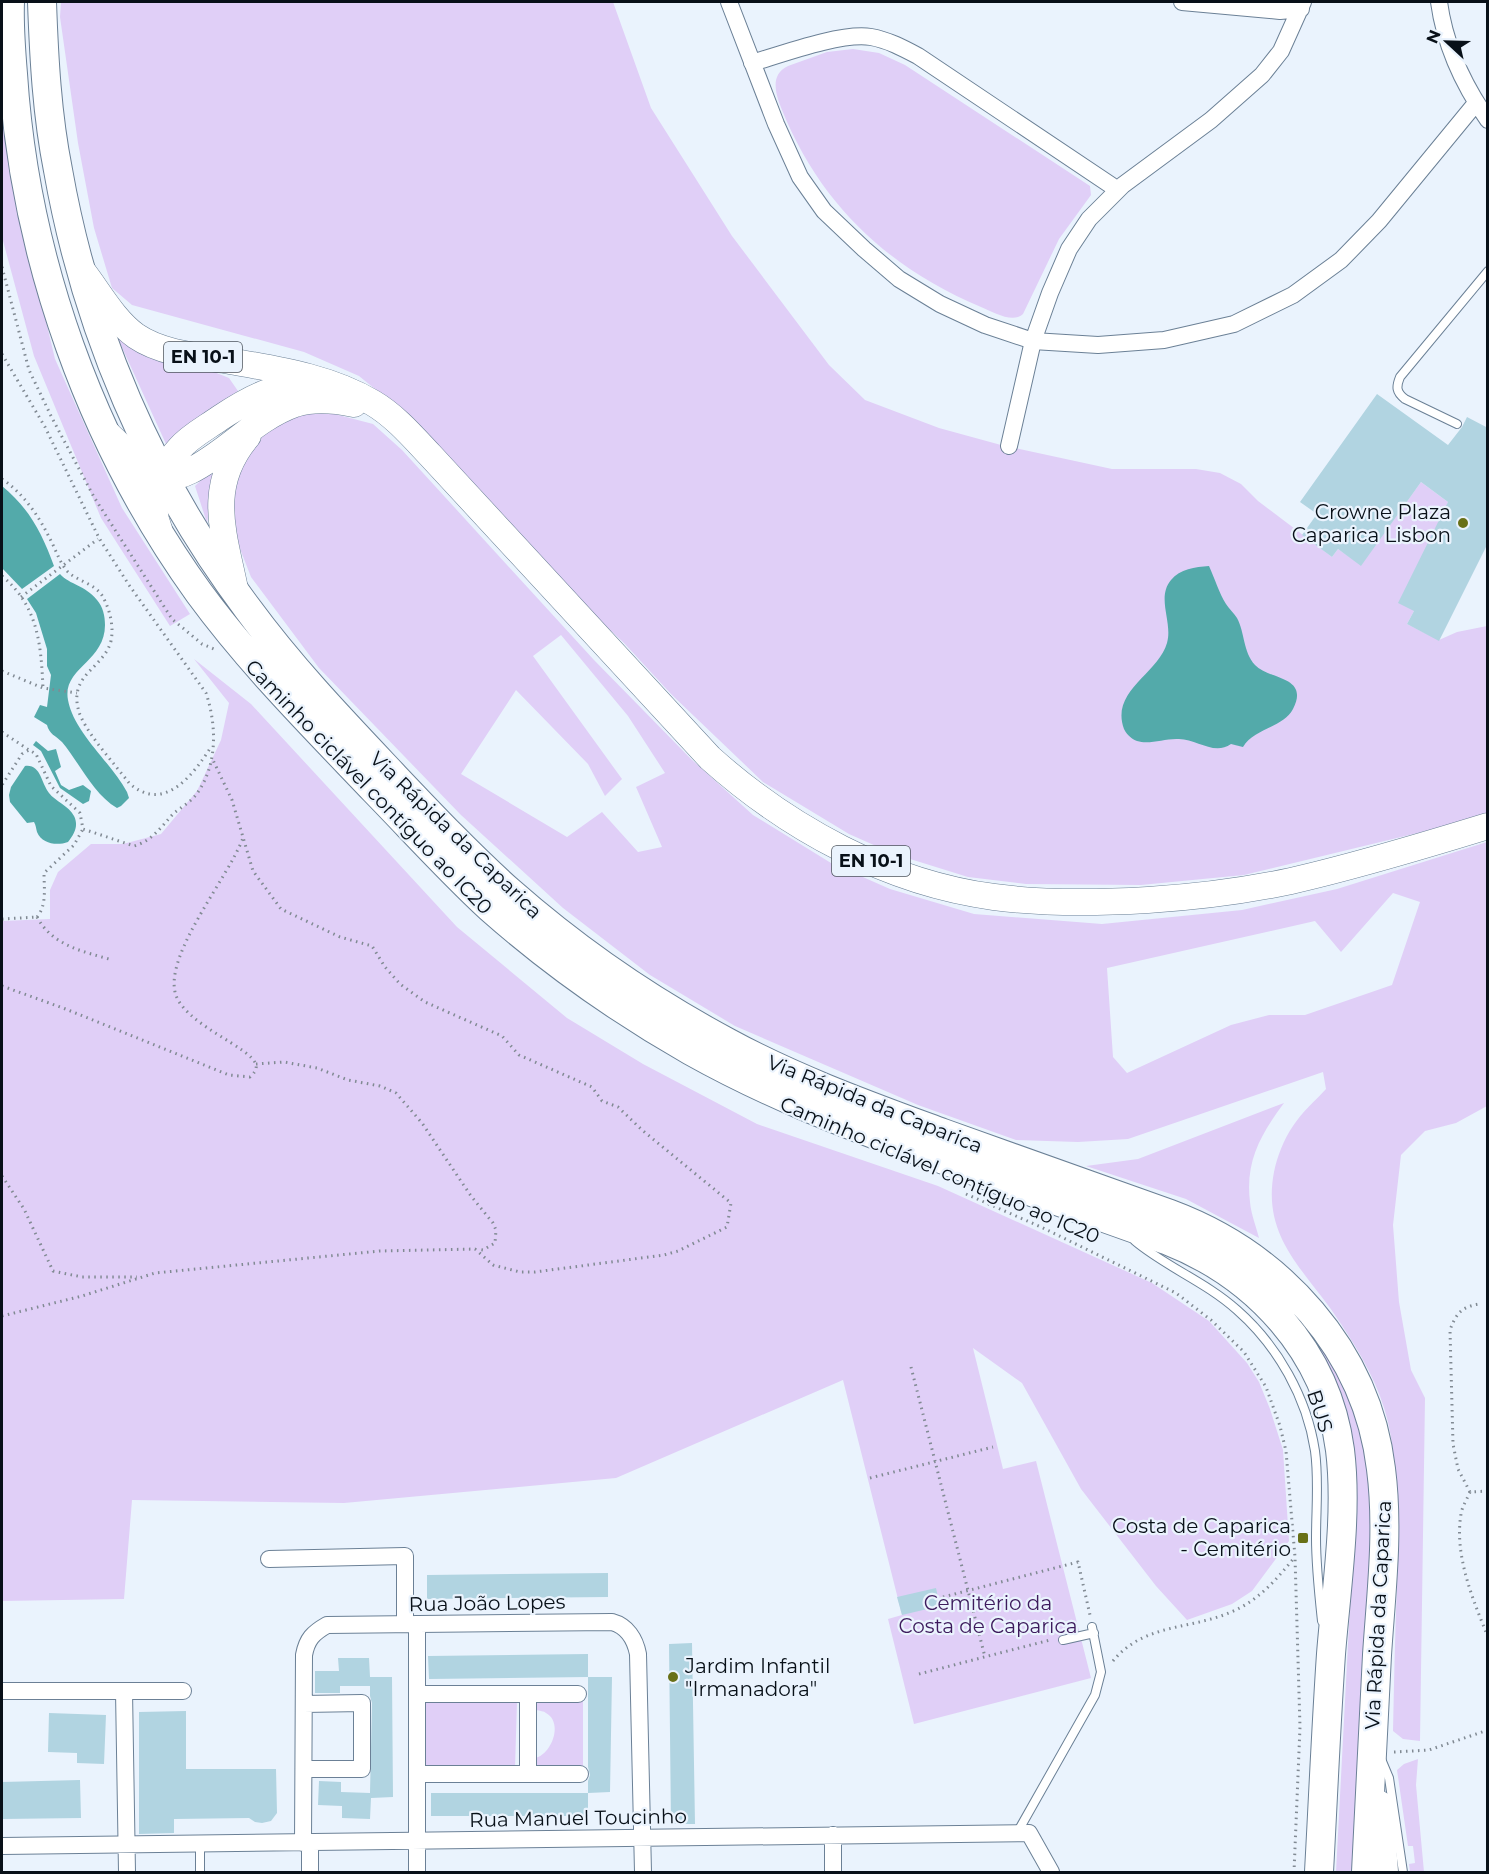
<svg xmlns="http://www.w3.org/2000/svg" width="1489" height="1874" font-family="Montserrat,sans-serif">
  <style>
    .green { fill: #e0cff7; fill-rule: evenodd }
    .water { fill: #53aaaa }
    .building { fill: #b1d4e1 }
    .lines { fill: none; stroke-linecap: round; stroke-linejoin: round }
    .lane-casing { stroke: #6b8096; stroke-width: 10 }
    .street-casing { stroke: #6b8096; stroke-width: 18 }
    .primary-casing { stroke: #6b8096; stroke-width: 27 }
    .highway-casing { stroke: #6b8096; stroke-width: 30 }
    .path { stroke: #818a93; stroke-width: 3; stroke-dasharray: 1.5 4.5; stroke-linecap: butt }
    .lane { stroke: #fff; stroke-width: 8 }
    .street { stroke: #fff; stroke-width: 16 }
    .primary { stroke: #fff; stroke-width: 26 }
    .highway { stroke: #fff; stroke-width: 28 }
    .poi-dot { fill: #687017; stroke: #eaf3fd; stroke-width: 2 }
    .labels { text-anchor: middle; stroke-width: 4.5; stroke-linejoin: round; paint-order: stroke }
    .shield { fill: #eaf3fd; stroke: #4c545d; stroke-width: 1.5 }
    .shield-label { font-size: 18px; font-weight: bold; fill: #081018 }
    .poi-label { font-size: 20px; fill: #081018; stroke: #eaf3fd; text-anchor: end }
    .street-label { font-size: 20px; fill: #081018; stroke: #eaf3fd }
    .park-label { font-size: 20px; fill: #3d1b5d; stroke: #eaf3fd }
  </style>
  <rect width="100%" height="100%" fill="#eaf3fd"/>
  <path class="green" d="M61,2H613L651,108L732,236L829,365L865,400L939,428L1001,445L1112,469H1196L1220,473L1241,484L1258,501L1332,557L1338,549L1361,565L1421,482L1448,502L1414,611L1407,624L1439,640L1457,632L1487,626V813L1430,830L1244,875L1141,885L1026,884L968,877L894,854L849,834L763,782L672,695L624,643L556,579L401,410L359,376L304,352L132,305L112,288L94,228L78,143L60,17Z
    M853,49L879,53L905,65L1090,186L1091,195L1059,239L1023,314C1013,324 993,312 981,307C888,268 820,204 782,110C776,95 769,75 788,66L827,52Z
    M2,100L12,179L55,359L122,508L190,614L170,626L101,518L34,356L2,237Z
    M115,332L229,378L238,391L166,444Z
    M327,412L373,424L402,450L594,660L691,759L753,815L831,863L890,889L974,914L1102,924L1242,910L1337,889L1487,842V1106L1456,1123L1425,1131L1401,1155L1393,1225L1399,1302L1411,1370L1425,1398L1420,1741L1403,1739L1393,1731C1394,1683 1395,1634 1397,1585C1398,1531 1400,1476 1388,1422C1380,1387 1361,1354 1341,1324C1308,1272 1261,1240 1274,1172C1277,1157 1284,1139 1293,1126C1302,1112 1315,1101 1326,1089L1323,1072L1128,1139L1078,1142L1016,1140L918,1105L735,1026L650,975L563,908L461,815L319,668L251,577L237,541L231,496L245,458L267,431L295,414ZM561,635L628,716L665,773L636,787L662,847L638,852L602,812L567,837L461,774L516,690L588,764L605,796L622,779L533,656ZM1393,893L1420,902L1392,985L1305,1015H1269L1231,1025L1127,1073L1113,1057L1107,968L1315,921L1341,952Z
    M217,465L207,523L195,486Z
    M194,659L251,704L457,927L567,1018L643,1064L757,1124L938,1186L1152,1283L1209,1321L1247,1363L1259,1382L1270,1409L1283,1450L1289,1541L1252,1591L1232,1604L1187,1620L1156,1586L1081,1489L1022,1383L973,1348L1003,1469L1036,1461L1091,1678L914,1724L888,1619L902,1615L843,1380L616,1478L344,1503L132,1500L124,1599L2,1601V921L50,919V890L58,872L91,844H123L161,834L197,791L221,740L229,703Z
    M1284,1103C1261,1134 1245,1161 1250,1202C1251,1214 1256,1226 1259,1238L1186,1199L1086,1166L1138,1159Z
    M1251,1269L1321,1343L1354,1406L1370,1471L1371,1537L1356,1872H1336L1356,1492L1353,1448Z
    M583,1698V1769L535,1770V1758C551,1755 564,1723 546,1713C544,1711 540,1711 536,1710V1699Z
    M417,1702H517L515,1768L417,1767Z
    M1418,1759L1416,1785L1424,1872H1410L1409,1864L1415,1863L1413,1846H1408L1397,1770L1404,1764Z"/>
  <path class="water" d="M2,486C29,508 42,533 54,566L22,589L2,568Z
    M1209,566C1215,579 1219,593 1226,604C1229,609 1234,613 1237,618C1245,633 1243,652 1255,665C1269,680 1310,676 1293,709C1283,728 1254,728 1243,747L1231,744C1214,756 1197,739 1179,739C1165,738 1150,745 1137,741C1132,739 1127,735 1124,729C1110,691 1158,674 1167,643C1173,622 1156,598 1171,580C1180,569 1195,567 1209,566Z
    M60,574C70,585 85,585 97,600C103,607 105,616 105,625C105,662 62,668 68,700C74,733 111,762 127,792L129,798L121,806L117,808C93,794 79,762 62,742C56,736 49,734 47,725L34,717L40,705L47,707L51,675L47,666V649L36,613L27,599Z
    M36,741L48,751L56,749L61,767L55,771L61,785L69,790L83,785L91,791L89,801L83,804L60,788L41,751L33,745Z
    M25,766C41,764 41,783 49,793C55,801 69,806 74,816C79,826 74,834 68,842C57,846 42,844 37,832C36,829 36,825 34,822L27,823L10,802L9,795L11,787Z"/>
  <path class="building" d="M1377,394L1448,445L1462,427L1467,417L1488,428V543L1439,641L1407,624L1414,611L1398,603L1448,502L1421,482L1361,566L1338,549L1332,557L1302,535L1317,514L1300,502Z
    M608,1573V1597L427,1599V1575Z
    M936,1588L940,1606L902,1615L897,1597Z
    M692,1643L695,1824H671L669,1644Z
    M588,1654V1677L429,1679L428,1656Z
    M338,1658H369L370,1677H392L393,1797L371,1798L370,1819L342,1818V1806L318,1805L319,1781L341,1782V1792L370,1793L372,1703L370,1696V1686H340V1693H315V1671H339Z
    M588,1677H612L610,1792L588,1793V1781L590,1775L588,1767Z
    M186,1711V1769H276L277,1813L271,1821L262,1823L255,1822L249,1818L174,1819V1833L139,1834V1712Z
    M49,1713L106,1715L104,1764L77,1763V1753L48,1752Z
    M80,1780L81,1818L2,1819V1782Z
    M431,1793H588V1816H431Z"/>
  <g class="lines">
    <g class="lane-casing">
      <path id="lane" d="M1457,424L1405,399C1396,392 1396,387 1400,377L1488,271
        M1135,1241C1166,1267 1206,1282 1237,1310C1278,1346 1307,1398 1315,1451C1319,1480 1316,1509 1316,1538C1316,1566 1319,1593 1322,1621
        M1063,1640L1094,1633
        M1381,1759L1389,1778L1403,1872
        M1017,1833L1095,1695L1101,1672L1092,1627
        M200,1844V1872"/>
    </g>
    <g class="street-casing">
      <path id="street" d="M729,2L776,124L800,177L824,211L864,249L899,279L940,304L985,325L1033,341L1098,345L1164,340L1234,324L1293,295L1341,260L1379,221L1476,103
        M1182,2L1280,11L1301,9
        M1439,2C1445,46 1462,83 1488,120
        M752,63C782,54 842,32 871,37C888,40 903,48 918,56L1118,190
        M1009,446L1033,341L1050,293L1069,249L1089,219L1123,185L1211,120L1262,75L1281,51L1303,2
        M269,1559L405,1556V1624
        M417,1624V1872
        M2,1691H183
        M124,1691L127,1872
        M417,1694H578
        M528,1694V1774
        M304,1769H362V1703L304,1704
        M417,1774H580
        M833,1835V1872
        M310,1842V1872
        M303,1843L304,1655C307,1639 313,1633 327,1625L612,1622C627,1626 635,1639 638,1654L643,1872
        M2,1846L1029,1833L1051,1872"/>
    </g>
    <g class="primary-casing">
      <path id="primary" d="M84,273C100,294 114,320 136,336C161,353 195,356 224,360C274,369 328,376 373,403C395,416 413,437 430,455L710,758C788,828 888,883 994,897C1045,904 1096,903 1148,900C1196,897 1244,891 1291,881C1357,866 1423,846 1488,826
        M109,435C125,450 141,470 164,475C172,477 182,475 190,471C227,453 255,418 295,404C314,398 335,400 354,404
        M159,529C147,500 159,470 179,449C190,436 206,428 220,418C235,408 251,398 268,392C283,387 298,386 314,386
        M235,589C224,534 205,486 248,436
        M1380,1804L1385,1872"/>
    </g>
    <g class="highway-casing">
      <path id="highway" d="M10,2C9,26 11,50 13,74C25,259 91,443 199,593C251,664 314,727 375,791C413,830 450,871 490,908C551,962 619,1010 691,1051C766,1093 844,1124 925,1153C1005,1183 1085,1211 1166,1240C1256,1275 1327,1351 1340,1450C1348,1514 1336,1590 1331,1654C1326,1727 1323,1800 1319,1872
        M42,2C44,58 47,115 58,170C86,329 151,480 248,609C292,669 344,723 395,777C432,816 469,855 509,891C576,950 650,1001 729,1043C797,1080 870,1106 943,1133C1018,1160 1094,1187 1170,1214C1280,1255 1367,1350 1381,1469C1389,1531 1381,1594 1377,1655C1373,1728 1369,1800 1366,1872"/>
    </g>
    <path class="path" d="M2,267L29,370L52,418L94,497L172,619L202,644L214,649
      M2,354L45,427L99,538L129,585L206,693C217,726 218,767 195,796C189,803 180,808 173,814C161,827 152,841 134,846L83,829L80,813L51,786L36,754L29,750L22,754L2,785
      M2,479C23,493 39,516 50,539C56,550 59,561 67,571C78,582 95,583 103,597C110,610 114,627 111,641C104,668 70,674 78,708C82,729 115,764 129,783C164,814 193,775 211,747
      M2,576C38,606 41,644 43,688
      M21,597L98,539
      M2,671L43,688L77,693
      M2,732L29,750
      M37,917C47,905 44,888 44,873L74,845L83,829
      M37,917C52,945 81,951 109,959
      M2,919L37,917
      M2,986L63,1008L229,1075L250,1077C254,1073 257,1070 256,1065C252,1047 182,1024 175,992C166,952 228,878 243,838
      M256,1064L284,1062L317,1068L348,1080L380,1086L396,1093L422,1123L471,1196L493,1223L496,1230L495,1243L483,1250L477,1249
      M2,1176L24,1209L53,1271L82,1277H137
      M966,1194L1041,1227L1176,1293L1211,1320L1244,1352L1266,1387L1280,1426L1286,1451L1295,1557L1300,1727L1294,1872
      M2,1316L82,1296L155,1273L380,1251L475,1249L493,1265L520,1272H535L664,1255L678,1251L727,1227L731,1203L642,1130L618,1107L602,1101L592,1087L519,1055L502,1036L425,1002L400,984L385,967L372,946L340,937L281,909L253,871L232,800L212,758
      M911,1367L985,1657
      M870,1478L993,1447
      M1488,1491L1470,1492C1467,1499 1462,1507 1461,1514C1454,1555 1473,1600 1488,1637
      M1470,1492L1458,1469L1453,1444L1450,1330C1456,1314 1461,1307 1479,1304
      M943,1597L1078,1562L1090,1615
      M1113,1661C1144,1623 1190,1630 1231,1612C1258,1601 1276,1580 1294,1558
      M919,1674L1050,1640
      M1394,1752L1429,1750L1488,1730"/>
    <use href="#lane" class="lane"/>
    <use href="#street" class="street"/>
    <use href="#primary" class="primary"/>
    <use href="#highway" class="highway"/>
  </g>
  <g class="poi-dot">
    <circle cx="1463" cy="523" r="6"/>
    <rect x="1297" y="1532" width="12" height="12" rx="3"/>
    <circle cx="673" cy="1677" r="6"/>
  </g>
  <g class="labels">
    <g class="shield">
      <rect x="164" y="342" width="78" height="30" rx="4.5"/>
      <rect x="832" y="846" width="78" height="30" rx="4.5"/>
    </g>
    <g class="shield-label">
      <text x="203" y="363">EN 10-1</text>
      <text x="871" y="867">EN 10-1</text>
    </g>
    <g class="poi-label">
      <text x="1451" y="519">Crowne Plaza<tspan x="1451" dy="23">Caparica Lisbon</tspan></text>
      <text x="1291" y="1533">Costa de Caparica<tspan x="1291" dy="23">- Cemitério</tspan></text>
      <text x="685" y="1673" text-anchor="start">Jardim Infantil<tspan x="685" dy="23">"Irmanadora"</tspan></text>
    </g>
    <g class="street-label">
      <text transform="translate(369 787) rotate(46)" y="7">Caminho ciclável contíguo ao IC20</text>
      <text transform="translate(456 835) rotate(44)" y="7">Via Rápida da Caparica</text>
      <text transform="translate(875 1104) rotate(22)" y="7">Via Rápida da Caparica</text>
      <text transform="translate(940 1170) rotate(23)" y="7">Caminho ciclável contíguo ao IC20</text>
      <text transform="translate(1320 1411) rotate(72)" y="7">BUS</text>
      <text transform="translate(487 1603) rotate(-1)" y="7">Rua João Lopes</text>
      <text transform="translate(1378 1615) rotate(-87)" y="7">Via Rápida da Caparica</text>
      <text transform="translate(578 1818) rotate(-1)" y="7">Rua Manuel Toucinho</text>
    </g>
    <g class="park-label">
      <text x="988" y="1610">Cemitério da<tspan x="988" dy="23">Costa de Caparica</tspan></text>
    </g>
  </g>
  <rect width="1489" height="1874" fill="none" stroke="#081018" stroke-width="6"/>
  <g transform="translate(1447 42) rotate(292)" stroke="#eaf3fd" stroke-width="4.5" paint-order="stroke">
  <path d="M0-4.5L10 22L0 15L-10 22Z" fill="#081018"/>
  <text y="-9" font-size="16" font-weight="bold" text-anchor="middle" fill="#081018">N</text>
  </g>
</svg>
